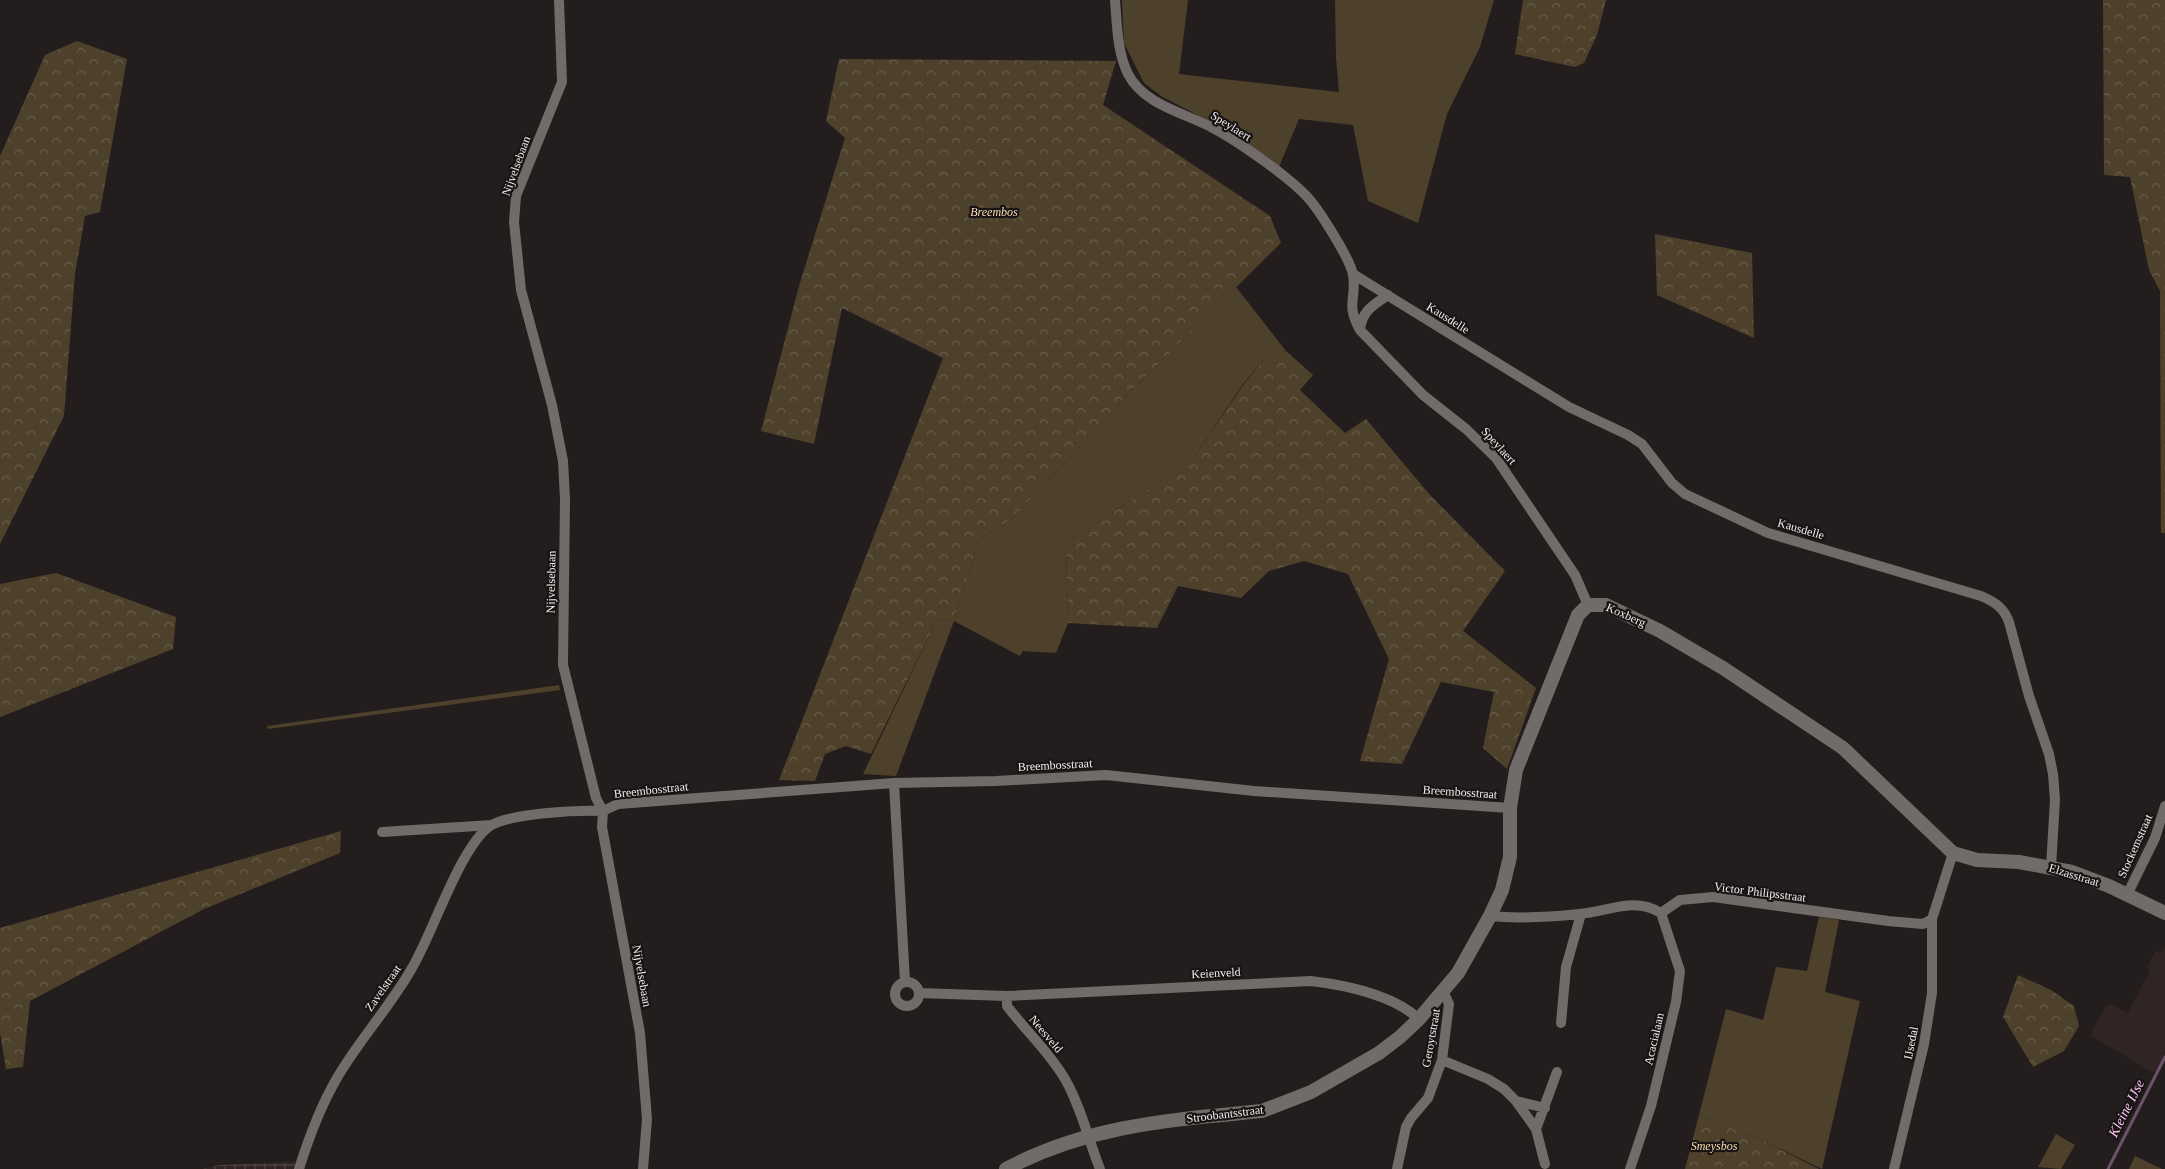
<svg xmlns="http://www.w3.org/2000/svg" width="2165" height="1169" font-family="Georgia,serif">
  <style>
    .built { fill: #312524 }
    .industrial { fill: url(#industrial-grid) }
    .grass { fill: #4e412c }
    .forest { fill: url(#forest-crowns) }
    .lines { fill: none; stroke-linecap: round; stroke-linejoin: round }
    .stream { stroke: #6e516b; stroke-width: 3 }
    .minor { stroke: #716b6a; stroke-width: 10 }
    .tertiary { stroke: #716b6a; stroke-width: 14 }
    .labels { text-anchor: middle; stroke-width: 4.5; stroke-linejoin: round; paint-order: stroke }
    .street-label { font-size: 12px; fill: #f1eded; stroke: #191414 }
    .park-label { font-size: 12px; font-style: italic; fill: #fadeb0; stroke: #191414 }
    .water-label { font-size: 14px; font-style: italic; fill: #fcc7f5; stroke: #191414 }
  </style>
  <defs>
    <pattern id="industrial-grid" width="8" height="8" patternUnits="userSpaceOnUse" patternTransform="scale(1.25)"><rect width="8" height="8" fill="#312524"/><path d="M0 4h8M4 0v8" fill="none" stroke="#4f4544"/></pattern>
    <pattern id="forest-crowns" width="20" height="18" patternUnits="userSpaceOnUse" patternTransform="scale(1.25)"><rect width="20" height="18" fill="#4e412c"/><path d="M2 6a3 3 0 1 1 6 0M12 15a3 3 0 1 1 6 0" fill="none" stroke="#685d4b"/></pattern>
  </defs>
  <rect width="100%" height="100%" fill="#231e1d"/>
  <path class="built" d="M2165,947V1054L2154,1073L2090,1035L2106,1006L2113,1005L2128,1013L2150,970L2147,967L2156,951L2161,954Z"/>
  <path class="industrial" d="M295,1162L293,1169H202L219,1165Z"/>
  <path class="grass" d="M1122,0H1188L1179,74L1339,92L1336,58L1335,0H1494L1480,47L1447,114L1418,223L1368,201L1353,125L1299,119L1279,167L1236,135L1161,96L1144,83L1124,43Z
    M1236,287L1286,351L1264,359L1243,384L1193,459L1066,543L1068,623L1056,653L1023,651L1020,656L954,621L896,776L863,774L937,620L954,621L979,539L1011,520L1139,383Z
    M559,685L560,690L268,729L267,726Z
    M1819,917L1839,920L1825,992L1860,1001L1822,1169L1764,1141L1699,1115L1726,1009L1763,1020L1776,967L1807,971Z
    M2056,1134L2075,1145L2061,1169L2038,1167Z
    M2135,1156L2162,1169H2129Z"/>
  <path class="forest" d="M1523,0H1606L1597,35L1584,63L1575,67L1515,54Z
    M2103,0H2165V533H2161L2160,291L2149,270L2130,177L2104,175Z
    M77,41L127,59L100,212L85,216L75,274L64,416L0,544V156L45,55Z
    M839,59L1116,61L1103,105L1270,216L1281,243L1139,383L1011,520L979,539L954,621L937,620L871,754L846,746L825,754L815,781L779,780L943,358L842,308L814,444L761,431L799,286L845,138L826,121Z
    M1655,234L1752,253L1754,338L1657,295Z
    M1286,351L1313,375L1300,390L1345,433L1366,419L1430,495L1505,571L1463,631L1536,688L1507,769L1483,748L1494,692L1441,682L1402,764L1360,761L1389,659L1348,574L1304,561L1269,571L1241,598L1178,586L1157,628L1068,623L1066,543L1193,459L1244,384L1265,358Z
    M56,573L176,617L173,649L0,717V584Z
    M341,831L340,853L204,909L30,1001L23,1067L6,1069L0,1033V928Z
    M2018,975L2051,990L2074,1006L2079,1026L2064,1051L2033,1067L2003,1017Z
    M1699,1115L1764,1141L1819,1169H1685Z"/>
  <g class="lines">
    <path class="stream" d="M2108,1169L2165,1057"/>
    <path class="minor" d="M559,0L562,82L516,196L514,222L521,290L552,405L563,461L565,499L563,665L596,798L603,811L602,827L640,1033L647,1119L643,1169
      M1115,0C1117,24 1117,52 1128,74C1144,105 1185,113 1213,128C1238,141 1292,179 1310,200C1320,212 1351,260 1353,275C1357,299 1345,303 1360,330C1362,311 1373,305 1388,295
      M1353,274L1569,407L1628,435L1642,444L1672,483L1685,494L1768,533L1981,596C1995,602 2004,608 2009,622L2029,696L2049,754L2053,774L2055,800L2051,867
      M1360,330L1423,395L1466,429L1496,458L1575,575L1588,605
      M894,783L905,982
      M603,811L618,804L894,783L996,781L1106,775L1254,791L1510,808
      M382,832L492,825
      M2127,895L2155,838L2165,806
      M1661,913L1680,900L1713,897L1888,921L1923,924L1932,919
      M1490,916C1519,919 1550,917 1579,914C1609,912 1633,896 1661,913
      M895 994a12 12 0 1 1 24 0a12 12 0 1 1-24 0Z
      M919,993L1007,996L1311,981C1345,985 1393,995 1419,1019
      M1007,996V1006C1026,1031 1049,1052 1065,1079C1081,1107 1088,1139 1100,1169
      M1561,1023L1566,967L1581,914
      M1442,1060L1488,1079L1504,1089L1516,1101L1536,1129L1545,1164
      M1516,1101L1545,1108
      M1536,1129L1557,1072
      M299,1169C309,1137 320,1107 337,1078C359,1040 390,1007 412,968C433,933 460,847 490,826C510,813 578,810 603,811
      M1397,1169L1406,1127L1411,1118L1428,1098L1442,1060L1449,1004L1444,993
      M1630,1169L1651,1106L1676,1002L1680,971L1661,913
      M1894,1169L1924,1044L1932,993V919L1953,853"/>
    <path class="tertiary" d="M1006,1169C1089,1125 1171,1120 1262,1111L1311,1092L1379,1053L1400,1037L1419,1019L1458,973L1490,916L1502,890L1510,857V808L1516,770L1578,615L1588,605H1606L1660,631L1723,668L1843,748L1953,853L1977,860L2019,862L2072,872L2109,886L2165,913"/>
  </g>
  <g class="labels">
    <g class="street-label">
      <text transform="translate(1231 126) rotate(32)" y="4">Speylaert</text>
      <text transform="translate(516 166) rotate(-70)" y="4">Nijvelsebaan</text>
      <text transform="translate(1448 318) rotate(32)" y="4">Kausdelle</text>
      <text transform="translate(1499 446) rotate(48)" y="4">Speylaert</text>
      <text transform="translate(1801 529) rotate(16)" y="4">Kausdelle</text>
      <text transform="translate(551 582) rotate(-89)" y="4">Nijvelsebaan</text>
      <text transform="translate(1626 615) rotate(24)" y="4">Koxberg</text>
      <text transform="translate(1055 765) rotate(-3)" y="4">Breembosstraat</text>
      <text transform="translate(651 790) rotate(-6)" y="4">Breembosstraat</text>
      <text transform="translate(1460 792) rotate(4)" y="4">Breembosstraat</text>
      <text transform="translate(2135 846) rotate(-66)" y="4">Stockemstraat</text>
      <text transform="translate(2074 875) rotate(17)" y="4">Elzasstraat</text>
      <text transform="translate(1760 892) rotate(7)" y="4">Victor Philipsstraat</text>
      <text transform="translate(1216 973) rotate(-3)" y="4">Keienveld</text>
      <text transform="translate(642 976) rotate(80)" y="4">Nijvelsebaan</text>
      <text transform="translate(383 988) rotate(-55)" y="4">Zavelstraat</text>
      <text transform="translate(1046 1034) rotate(50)" y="4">Neesveld</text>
      <text transform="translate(1431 1038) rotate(-80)" y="4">Geroytstraat</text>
      <text transform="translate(1654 1039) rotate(-77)" y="4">Acacialaan</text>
      <text transform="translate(1911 1043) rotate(-79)" y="4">IJsedal</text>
      <text transform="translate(1225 1114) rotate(-7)" y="4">Stroobantsstraat</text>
    </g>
    <g class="park-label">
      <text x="994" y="216">Breembos</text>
      <text x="1714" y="1150">Smeysbos</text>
    </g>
    <g class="water-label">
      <text transform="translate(2126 1108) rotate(-63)" y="5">Kleine IJse</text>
    </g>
  </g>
</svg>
